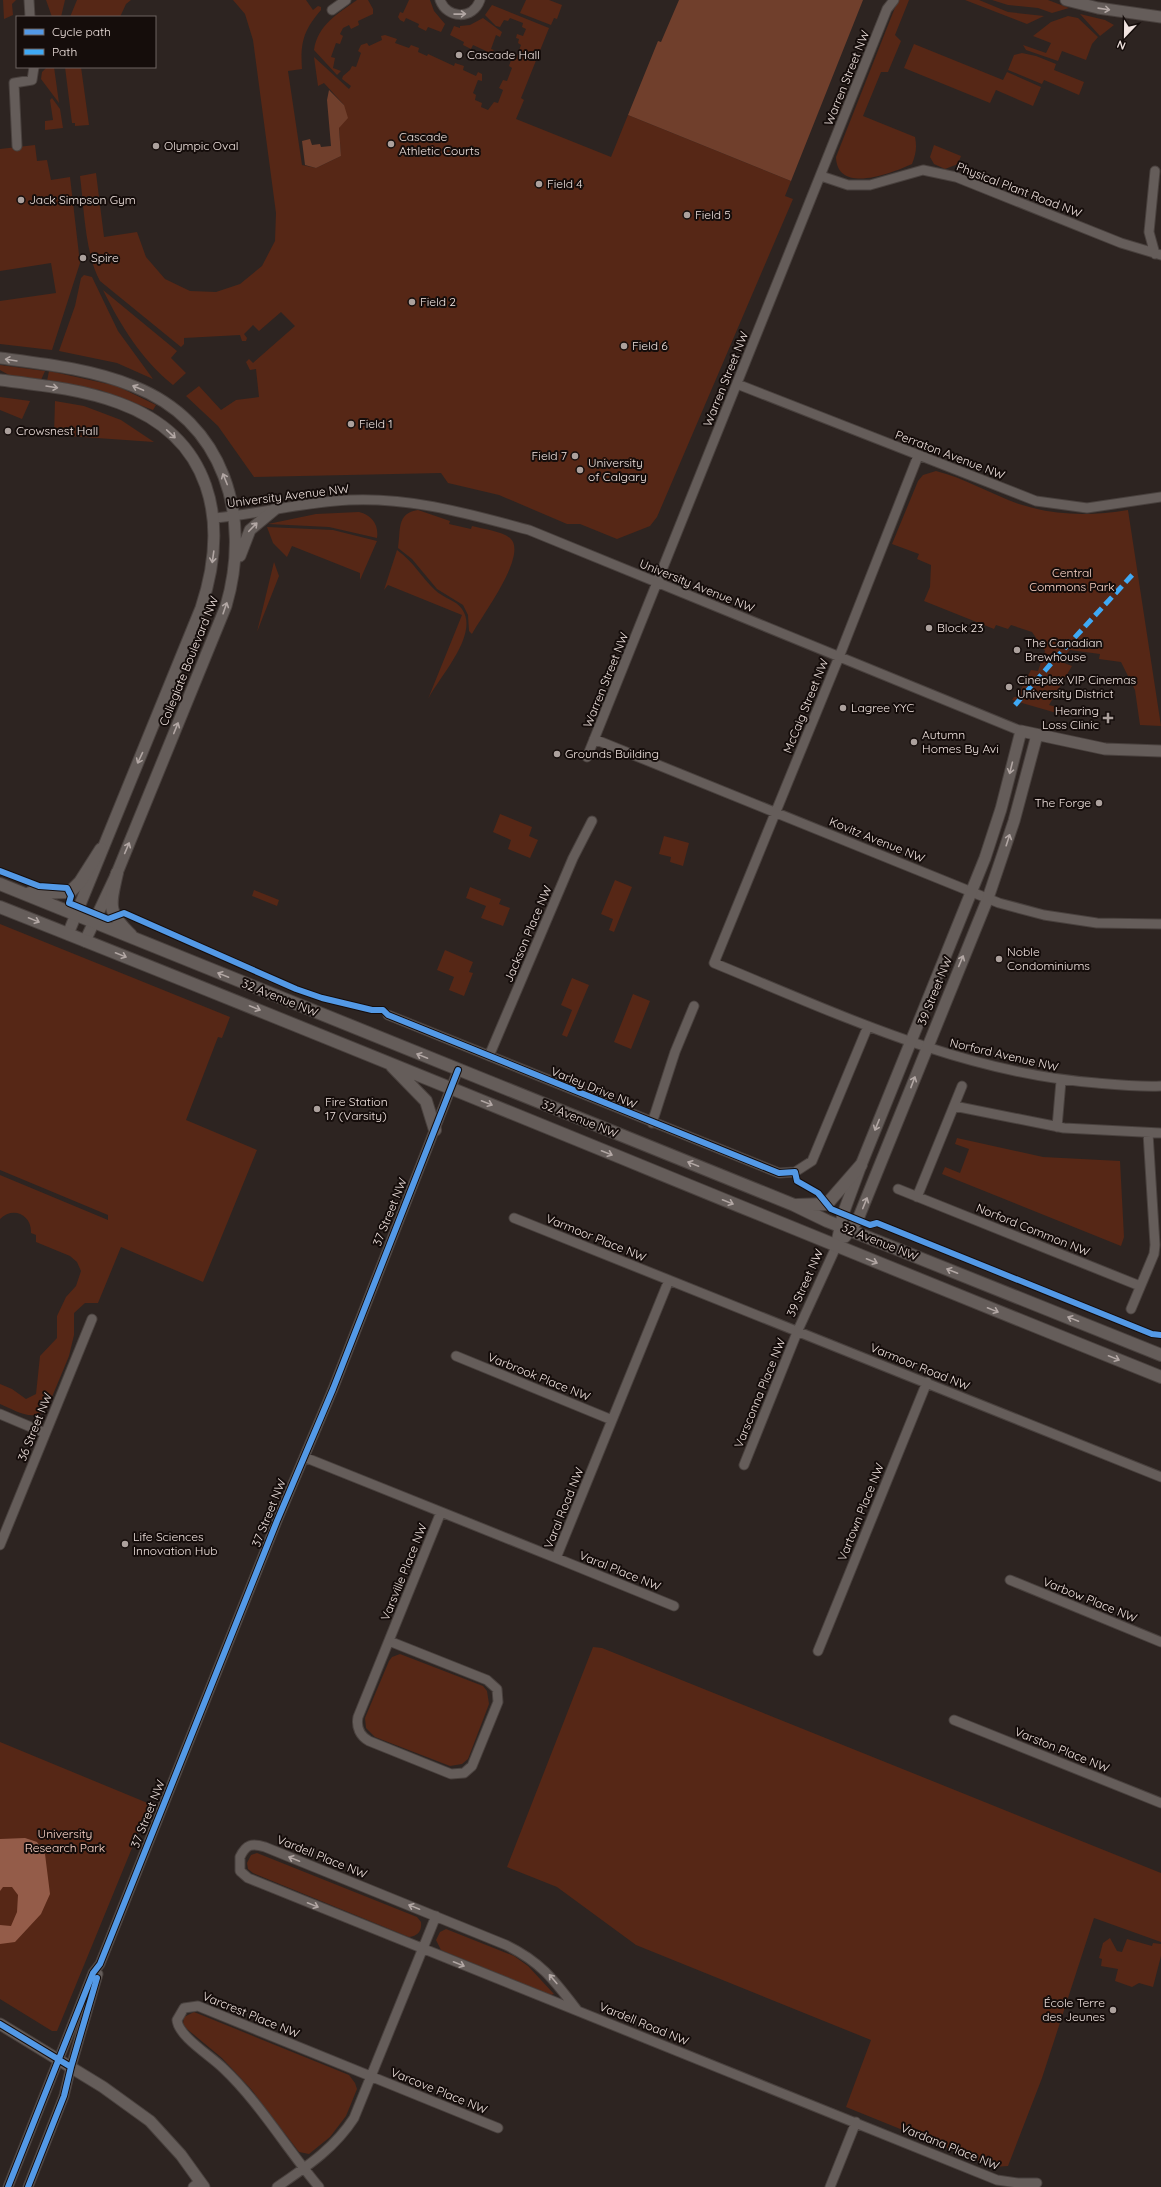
<svg xmlns="http://www.w3.org/2000/svg" width="1161" height="2187" font-family="Quicksand,sans-serif">
  <style>
    .green { fill: #562716 }
    .forest { fill: #703f2c }
    .water { fill: #945c49 }
    .lines { fill: none; stroke-linecap: round; stroke-linejoin: round }
    .minor-casing { stroke: #49413e; stroke-width: 11 }
    .tertiary-casing { stroke: #49413e; stroke-width: 13 }
    .secondary-casing { stroke: #49413e; stroke-width: 14 }
    .minor { stroke: #655d5a; stroke-width: 9 }
    .tertiary { stroke: #655d5a; stroke-width: 11 }
    .secondary { stroke: #655d5a; stroke-width: 12 }
    .quiet { stroke: #3fa9f5; stroke-width: 5; stroke-dasharray: 10 5; stroke-linecap: butt }
    .cycleway-casing { stroke: #150d0b; stroke-width: 8 }
    .cycleway { stroke: #5399e6; stroke-width: 6 }
    .oneway { stroke: #b2a7a4 }
    .poi-dot { fill: #aca19d; stroke: #150d0b; stroke-width: 1.5 }
    .labels { text-anchor: middle; stroke-width: 4; stroke-linejoin: round; paint-order: stroke }
    .poi-label { font-size: 12px; fill: #f1e4e0; stroke: #150d0b; text-anchor: start }
    .street-label { font-size: 12px; fill: #f1e4e0; stroke: #150d0b }
    .park-label { font-size: 12px; fill: #fcd6c9; stroke: #150d0b }
  </style>
  <rect width="100%" height="100%" fill="#2d2421"/>
  <path class="green" d="M3,0H16L12,4L13,15L4,19Z
    M46,0H65L61,17H52Z
    M77,0H131L126,4L120,17H70Z
    M233,0H306L313,10L318,6L321,7V10C304,30 300,42 302,69L288,71L302,165L316,168L341,156L339,128L344,105L324,83L318,86L314,57L349,89L351,86L342,79L343,76L350,70L352,66L356,67L361,53L358,51L361,45L367,43L369,46L382,40L381,36L385,35L397,39L395,43L409,48L411,45L419,48L418,52L427,56L428,54L454,66L455,63L464,66L463,70L476,76L478,72L482,74V81L478,80L473,93L476,95L475,100L482,103L481,107L488,110L494,102L498,103L503,90L499,88L503,80L507,81L512,68L509,66L512,57L516,59L521,45L518,43L519,39L516,38L517,34L523,36L526,29L522,27L523,23L510,18L508,21L504,20L500,27L496,26L485,15L492,5L549,28L521,98L524,100L516,119L611,157L628,115L791,181L785,196L793,199L657,517L650,526L617,539L580,524H567L499,495L448,483L441,473L254,477L218,426L186,396L199,386L221,410L236,400L259,397L256,369L250,370L246,362L249,359L253,363L295,326L281,312L259,331L253,325L244,334L247,338L246,341H242L240,335L184,338V344L181,347L100,281C85,254 84,207 80,176L96,173L104,237L137,232L146,257L165,279L190,291L216,292L240,284L262,266L275,241L276,213L253,40L245,14Z
    M357,0H368L373,9V14L358,21L359,25L351,29L349,25L343,28L340,34L343,36L340,44L336,43L331,57L335,58L333,68L341,71L337,75L314,50C318,24 338,14 357,0Z
    M409,0H430L434,11L445,24L441,32L428,27L426,31L418,27L419,24L406,18L404,22L400,20L398,17L400,12L403,13Z
    M526,0H549L562,5L557,19L554,18L551,25L520,13Z
    M898,0H909L895,35L901,41L888,72H881L863,116L915,137C917,147 916,154 912,164C892,173 837,195 836,157Z
    M965,0H979L1008,12L1044,16L1027,24Z
    M992,0H1048L1069,8L1052,13L1038,8L1008,5Z
    M1080,14L1105,20L1114,25L1100,36Z
    M1068,16L1078,18L1098,37L1092,44L1086,60L1062,51L1058,61L1026,50L1023,45L1046,53L1051,43L1033,36L1051,22Z
    M483,18L502,32L500,37L496,35L491,49L494,50L489,56L485,54L486,51L473,45L471,49L463,45L464,42L450,35L454,26L460,28V26L470,25Z
    M914,44L1003,80L1007,72L1041,87L1033,106L996,90L990,103L904,68Z
    M1022,53L1036,56L1056,64L1054,70L1084,82L1079,95L1044,80L1042,84L1008,70L1014,55Z
    M47,67H54L59,103L41,79L42,72Z
    M65,67H81L89,125L75,126V123H72Z
    M52,98L60,109L63,128L45,130V121L53,120L50,100Z
    M35,145L37,161L47,160L51,180L70,177L80,263L52,350L0,344V301L56,293L51,263L0,271V149Z
    M934,145L961,156L958,164L945,169L934,164L930,157Z
    M84,275L92,277L118,331L153,379L117,363L59,351L75,306L81,278Z
    M103,290L177,351L171,358L186,373L173,385C141,359 121,326 103,290Z
    M0,365L45,371L41,380L9,375L0,370Z
    M49,371L117,386L156,405L153,410L100,390L47,381Z
    M0,397L30,401L22,419L0,410Z
    M55,401L84,406L121,420L154,442L54,435Z
    M936,471C964,478 991,494 1019,504C1055,516 1091,516 1128,510L1161,726L1140,725L1135,690L1121,662L1099,659L1100,654L1070,650L1059,661L1072,666L1049,705L1067,710V716L1012,700L1014,697H1017L1031,670L1038,671L1045,651L1032,632L1011,625L1008,629L996,625L994,629L924,601L930,587L931,565L917,559L919,554L892,544L918,481L923,475Z
    M418,510L450,521L449,524L471,529L472,526C483,529 501,531 510,538C529,554 481,617 472,634L469,631L468,615L463,605L437,589L412,559L398,548C401,531 396,513 418,510Z
    M359,512C372,515 379,525 377,538L329,527L268,524L316,514Z
    M267,527L333,530L377,541L360,580V573L292,546L287,557L273,543Z
    M397,550C413,561 422,578 435,590C443,598 456,600 462,609C480,634 439,677 428,699L462,615L388,585L384,590Z
    M274,562L279,576L257,632Z
    M500,814L532,827L529,836L538,840L530,858L508,849L511,840L493,832Z
    M664,836L689,843L683,866L670,862L671,857L659,854Z
    M615,880L632,887L614,932L609,930L613,919L601,914Z
    M470,887L501,899L499,904L510,908L503,926L481,918L486,906L466,898Z
    M254,890L279,900L277,906L252,896Z
    M0,924L230,1017L222,1038L218,1037L186,1120L257,1150L203,1282L121,1247L98,1303H85L74,1313V1335L69,1356L47,1409C33,1423 15,1410 0,1404V1384L12,1389L26,1399L36,1394L40,1356L57,1338V1316L66,1297L76,1286L81,1271L77,1262L70,1256L36,1242V1235L31,1233C32,1215 13,1206 0,1219V1175L108,1220V1215L0,1170Z
    M445,950L473,962L469,972L473,973L464,996L449,990L454,977L437,970Z
    M572,978L589,985L567,1037L562,1035L572,1010L561,1005Z
    M633,994L650,1001L631,1049L614,1042Z
    M957,1138L1043,1157L1120,1161L1124,1237L1121,1246L942,1174L945,1167L960,1173L969,1149L955,1144Z
    M593,1647L602,1648L1161,1873V1942L1094,1918L1042,2078L1008,2166L994,2167L846,2107L871,2040L636,1945L557,1887L507,1867Z
    M400,1654L483,1686L487,1691L489,1704L468,1759L462,1764L450,1766L375,1737L366,1728L365,1718L389,1661L392,1657Z
    M0,1742L150,1804L57,2031H52L0,1999Z
    M257,1853L417,1917L421,1922C422,1931 418,1936 409,1937L253,1873L248,1869L247,1863L251,1855Z
    M446,1929L514,1956L528,1966L554,1994L551,1995L441,1950L436,1940L440,1932Z
    M1110,1938L1117,1951L1122,1952L1127,1939L1152,1946L1153,1943L1161,1944V1956L1153,1987L1139,1983L1132,1987L1115,1981L1118,1969L1101,1966L1102,1959L1099,1958L1103,1943Z
    M194,2012L349,2075L355,2083L357,2089L346,2116L330,2137L309,2154L299,2152L251,2089L222,2058L187,2029L183,2024L184,2017Z"/>
  <path class="forest" d="M679,0H863L791,181L628,115L658,41L661,42Z
    M329,90L344,105L348,118L339,128L341,156L316,168L305,165L302,141L310,139L312,145L320,144L321,147L331,146L327,100Z"/>
  <path class="water" d="M25,1838L37,1842L45,1854L50,1894L41,1914L15,1942L0,1944V1925L11,1926L17,1912L18,1895L12,1887H3L0,1891V1839Z"/>
  <g class="lines">
    <g class="minor-casing">
      <path id="minor" d="M29,0L30,17
        M440,0C447,19 473,20 480,0
        M332,10L346,0
        M17,146L14,83L32,80L34,67
        M821,176L848,185H870L923,170L956,177L1121,243L1161,255
        M1155,254L1149,232L1155,171
        M737,384L1036,501L1087,508L1161,497
        M918,456L839,657L714,963C838,1014 962,1073 1097,1083C1119,1085 1140,1087 1161,1086
        M214,518C259,514 304,502 349,500C412,497 469,514 529,530L1021,731
        M594,739L999,903L1044,915L1097,923L1161,924
        M587,757L887,9L894,0
        M388,1015L779,1173L795,1172L812,1161L868,1026
        M489,1056L573,858L592,821
        M954,1106L1064,1128L1161,1133
        M652,1123L675,1052L694,1006
        M1057,1127L1061,1081
        M898,1189L1140,1286
        M917,1197L962,1086
        M514,1218L1161,1477
        M1131,1309L1154,1254L1155,1245L1148,1133
        M456,1356L612,1420
        M0,1414L45,1433
        M304,1457L556,1558L669,1280
        M744,1465L798,1330L836,1247
        M0,1545L92,1319
        M556,1558L674,1606
        M1010,1580L1161,1642
        M389,1641L487,1680L497,1689L498,1702L472,1766L464,1773L451,1774L369,1741C360,1736 356,1727 358,1717L441,1512
        M818,1651L927,1382
        M954,1720L1161,1803
        M577,2010C554,1980 541,1962 506,1945L265,1847C252,1843 246,1844 240,1857V1871L248,1878L997,2180L1018,2183H1037
        M8,2187L93,1973L100,1964L277,1521L333,1389L458,1070
        M28,2187L64,2096L71,2067L98,1974
        M193,2187L200,2181
        M277,2187C306,2167 334,2149 354,2118L436,1916
        M319,2187C286,2148 260,2103 223,2068C211,2056 178,2036 177,2020L184,2008L198,2006L498,2128
        M830,2187L856,2122"/>
    </g>
    <g class="tertiary-casing">
      <path id="tertiary" d="M1066,0L1098,8L1161,17
        M0,358C45,364 91,369 133,386C225,422 252,517 226,606L117,873L85,941
        M0,380C40,385 81,389 119,403C212,437 230,521 201,608L68,934
        M240,556L250,530L274,510
        M845,1237L858,1219L988,898L1014,821L1037,735
        M836,1247L843,1214L861,1165L985,858L1001,809L1021,731L1105,749L1161,751
        M0,2024L103,2087L150,2121L181,2155L204,2187"/>
    </g>
    <g class="secondary-casing">
      <path id="secondary" d="M117,873C110,905 106,911 131,935
        M0,884L794,1205L827,1221L1161,1355
        M30,893L70,892L80,882L101,849
        M0,907C388,1060 774,1222 1161,1377
        M392,1066L426,1101L435,1130
        M797,1205L827,1204L861,1165"/>
    </g>
    <use href="#minor" class="minor"/>
    <use href="#tertiary" class="tertiary"/>
    <use href="#secondary" class="secondary"/>
    <path class="quiet" d="M1015,705L1055,659L1135,572"/>
    <g class="cycleway-casing">
      <path id="cycleway" d="M0,871L39,886L67,888L71,896L69,903L108,919L124,913L296,989L322,998L372,1010H383L388,1015L779,1173L795,1172L797,1181L818,1193L831,1209L870,1225L877,1223L1152,1334L1161,1335
        M0,2024L71,2067
        M8,2187L93,1973L100,1964L277,1521L333,1389L458,1070
        M28,2187L64,2096L71,2067L97,1978"/>
    </g>
    <use href="#cycleway" class="cycleway"/>
  </g>
  <defs><path id="oneway-shaft" d="M-6 0H5M1.5-3L5.5 0L1.5 3" fill="none" stroke-width="1.6" stroke-linecap="round" stroke-linejoin="round"/></defs>
  <g class="oneway">
    <use href="#oneway-shaft" transform="translate(1104 9) rotate(8)"/>
    <use href="#oneway-shaft" transform="translate(460 14) rotate(-1)"/>
    <use href="#oneway-shaft" transform="translate(11 360) rotate(-171)"/>
    <use href="#oneway-shaft" transform="translate(52 387) rotate(9)"/>
    <use href="#oneway-shaft" transform="translate(138 388) rotate(-157)"/>
    <use href="#oneway-shaft" transform="translate(171 434) rotate(43)"/>
    <use href="#oneway-shaft" transform="translate(225 479) rotate(-112)"/>
    <use href="#oneway-shaft" transform="translate(253 527) rotate(-46)"/>
    <use href="#oneway-shaft" transform="translate(213 557) rotate(98)"/>
    <use href="#oneway-shaft" transform="translate(225 608) rotate(-71)"/>
    <use href="#oneway-shaft" transform="translate(176 728) rotate(-68)"/>
    <use href="#oneway-shaft" transform="translate(140 758) rotate(115)"/>
    <use href="#oneway-shaft" transform="translate(1011 768) rotate(104)"/>
    <use href="#oneway-shaft" transform="translate(1008 840) rotate(-72)"/>
    <use href="#oneway-shaft" transform="translate(127 848) rotate(-67)"/>
    <use href="#oneway-shaft" transform="translate(34 920) rotate(22)"/>
    <use href="#oneway-shaft" transform="translate(121 955) rotate(22)"/>
    <use href="#oneway-shaft" transform="translate(961 961) rotate(-67)"/>
    <use href="#oneway-shaft" transform="translate(223 975) rotate(-158)"/>
    <use href="#oneway-shaft" transform="translate(255 1008) rotate(22)"/>
    <use href="#oneway-shaft" transform="translate(422 1056) rotate(-158)"/>
    <use href="#oneway-shaft" transform="translate(913 1082) rotate(-69)"/>
    <use href="#oneway-shaft" transform="translate(487 1103) rotate(22)"/>
    <use href="#oneway-shaft" transform="translate(877 1125) rotate(112)"/>
    <use href="#oneway-shaft" transform="translate(607 1153) rotate(22)"/>
    <use href="#oneway-shaft" transform="translate(693 1164) rotate(-158)"/>
    <use href="#oneway-shaft" transform="translate(728 1202) rotate(22)"/>
    <use href="#oneway-shaft" transform="translate(865 1203) rotate(-68)"/>
    <use href="#oneway-shaft" transform="translate(872 1261) rotate(22)"/>
    <use href="#oneway-shaft" transform="translate(952 1271) rotate(-158)"/>
    <use href="#oneway-shaft" transform="translate(993 1310) rotate(22)"/>
    <use href="#oneway-shaft" transform="translate(1073 1319) rotate(-158)"/>
    <use href="#oneway-shaft" transform="translate(1114 1358) rotate(22)"/>
    <use href="#oneway-shaft" transform="translate(294 1859) rotate(-158)"/>
    <use href="#oneway-shaft" transform="translate(313 1905) rotate(22)"/>
    <use href="#oneway-shaft" transform="translate(414 1907) rotate(-158)"/>
    <use href="#oneway-shaft" transform="translate(459 1964) rotate(22)"/>
    <use href="#oneway-shaft" transform="translate(553 1979) rotate(-130)"/>
  </g>
  <g class="poi-dot">
    <circle cx="459" cy="55" r="4"/>
    <circle cx="391" cy="144" r="4"/>
    <circle cx="156" cy="146" r="4"/>
    <circle cx="539" cy="184" r="4"/>
    <circle cx="21" cy="200" r="4"/>
    <circle cx="687" cy="215" r="4"/>
    <circle cx="83" cy="258" r="4"/>
    <circle cx="412" cy="302" r="4"/>
    <circle cx="624" cy="346" r="4"/>
    <circle cx="351" cy="424" r="4"/>
    <circle cx="8" cy="431" r="4"/>
    <circle cx="575" cy="456" r="4"/>
    <circle cx="580" cy="470" r="4"/>
    <circle cx="929" cy="628" r="4"/>
    <circle cx="1017" cy="650" r="4"/>
    <circle cx="1009" cy="687" r="4"/>
    <circle cx="843" cy="708" r="4"/>
    <path d="M1106 712h4v4h4v4h-4v4h-4v-4h-4v-4h4z"/>
    <circle cx="914" cy="742" r="4"/>
    <circle cx="557" cy="754" r="4"/>
    <circle cx="1099" cy="803" r="4"/>
    <circle cx="999" cy="959" r="4"/>
    <circle cx="317" cy="1109" r="4"/>
    <circle cx="125" cy="1544" r="4"/>
    <circle cx="1113" cy="2010" r="4"/>
  </g>
  <g class="labels">
    <g class="poi-label">
      <text x="467" y="59">Cascade Hall</text>
      <text x="399" y="141">Cascade<tspan x="399" dy="14">Athletic Courts</tspan></text>
      <text x="164" y="150">Olympic Oval</text>
      <text x="547" y="188">Field 4</text>
      <text x="29" y="204">Jack Simpson Gym</text>
      <text x="695" y="219">Field 5</text>
      <text x="91" y="262">Spire</text>
      <text x="420" y="306">Field 2</text>
      <text x="632" y="350">Field 6</text>
      <text x="359" y="428">Field 1</text>
      <text x="16" y="435">Crowsnest Hall</text>
      <text x="567" y="460" text-anchor="end">Field 7</text>
      <text x="588" y="467">University<tspan x="588" dy="14">of Calgary</tspan></text>
      <text x="937" y="632">Block 23</text>
      <text x="1025" y="647">The Canadian<tspan x="1025" dy="14">Brewhouse</tspan></text>
      <text x="1017" y="684">Cineplex VIP Cinemas<tspan x="1017" dy="14">University District</tspan></text>
      <text x="851" y="712">Lagree YYC</text>
      <text x="1099" y="715" text-anchor="end">Hearing<tspan x="1099" dy="14">Loss Clinic</tspan></text>
      <text x="922" y="739">Autumn<tspan x="922" dy="14">Homes By Avi</tspan></text>
      <text x="565" y="758">Grounds Building</text>
      <text x="1091" y="807" text-anchor="end">The Forge</text>
      <text x="1007" y="956">Noble<tspan x="1007" dy="14">Condominiums</tspan></text>
      <text x="325" y="1106">Fire Station<tspan x="325" dy="14">17 (Varsity)</tspan></text>
      <text x="133" y="1541">Life Sciences<tspan x="133" dy="14">Innovation Hub</tspan></text>
      <text x="1105" y="2007" text-anchor="end">École Terre<tspan x="1105" dy="14">des Jeunes</tspan></text>
    </g>
    <g class="street-label">
      <text transform="translate(847 78) rotate(-68)" y="4">Warren Street NW</text>
      <text transform="translate(1019 190) rotate(21)" y="4">Physical Plant Road NW</text>
      <text transform="translate(726 379) rotate(-68)" y="4">Warren Street NW</text>
      <text transform="translate(950 455) rotate(21)" y="4">Perraton Avenue NW</text>
      <text transform="translate(288 496) rotate(-7)" y="4">University Avenue NW</text>
      <text transform="translate(697 586) rotate(22)" y="4">University Avenue NW</text>
      <text transform="translate(189 661) rotate(-68)" y="4">Collegiate Boulevard NW</text>
      <text transform="translate(606 680) rotate(-68)" y="4">Warren Street NW</text>
      <text transform="translate(806 706) rotate(-68)" y="4">McCaig Street NW</text>
      <text transform="translate(877 840) rotate(22)" y="4">Kovitz Avenue NW</text>
      <text transform="translate(528 934) rotate(-67)" y="4">Jackson Place NW</text>
      <text transform="translate(935 991) rotate(-68)" y="4">39 Street NW</text>
      <text transform="translate(280 998) rotate(22)" y="4">32 Avenue NW</text>
      <text transform="translate(1004 1055) rotate(13)" y="4">Norford Avenue NW</text>
      <text transform="translate(594 1088) rotate(22)" y="4">Varley Drive NW</text>
      <text transform="translate(580 1119) rotate(22)" y="4">32 Avenue NW</text>
      <text transform="translate(390 1212) rotate(-68)" y="4">37 Street NW</text>
      <text transform="translate(1033 1230) rotate(22)" y="4">Norford Common NW</text>
      <text transform="translate(596 1238) rotate(22)" y="4">Varmoor Place NW</text>
      <text transform="translate(880 1242) rotate(22)" y="4">32 Avenue NW</text>
      <text transform="translate(805 1283) rotate(-66)" y="4">39 Street NW</text>
      <text transform="translate(920 1367) rotate(22)" y="4">Varmoor Road NW</text>
      <text transform="translate(539 1377) rotate(22)" y="4">Varbrook Place NW</text>
      <text transform="translate(760 1393) rotate(-68)" y="4">Varsconna Place NW</text>
      <text transform="translate(35 1427) rotate(-68)" y="4">36 Street NW</text>
      <text transform="translate(564 1508) rotate(-68)" y="4">Varal Road NW</text>
      <text transform="translate(861 1512) rotate(-68)" y="4">Vartown Place NW</text>
      <text transform="translate(269 1513) rotate(-68)" y="4">37 Street NW</text>
      <text transform="translate(620 1571) rotate(22)" y="4">Varal Place NW</text>
      <text transform="translate(404 1572) rotate(-68)" y="4">Varsville Place NW</text>
      <text transform="translate(1090 1600) rotate(22)" y="4">Varbow Place NW</text>
      <text transform="translate(1062 1750) rotate(22)" y="4">Varston Place NW</text>
      <text transform="translate(148 1814) rotate(-68)" y="4">37 Street NW</text>
      <text transform="translate(322 1857) rotate(22)" y="4">Vardell Place NW</text>
      <text transform="translate(251 2015) rotate(22)" y="4">Varcrest Place NW</text>
      <text transform="translate(644 2024) rotate(22)" y="4">Vardell Road NW</text>
      <text transform="translate(439 2091) rotate(22)" y="4">Varcove Place NW</text>
      <text transform="translate(950 2147) rotate(22)" y="4">Vardana Place NW</text>
    </g>
    <g class="park-label">
      <text x="1072" y="577">Central<tspan x="1072" dy="14">Commons Park</tspan></text>
      <text x="65" y="1838">University<tspan x="65" dy="14">Research Park</tspan></text>
    </g>
  </g>
  <rect x="16" y="16" width="140" height="52" fill="#150d0b" stroke="#6d6360"/>
  <rect x="24" y="29" width="20" height="6" fill="#5399e6" stroke="#6d6360"/>
  <text x="52" y="36" font-size="12" fill="#f1e4e0">Cycle path</text>
  <rect x="24" y="49" width="20" height="6" fill="#3fa9f5" stroke="#6d6360"/>
  <text x="52" y="56" font-size="12" fill="#f1e4e0">Path</text>
  <g transform="translate(1125 36) rotate(202)" stroke="#150d0b" stroke-width="3" paint-order="stroke">
  <path d="M0-3L7 15L0 10L-7 15Z" fill="#f1e4e0"/>
  <text y="-6" font-size="11" font-weight="bold" text-anchor="middle" fill="#f1e4e0">N</text>
  </g>
</svg>
